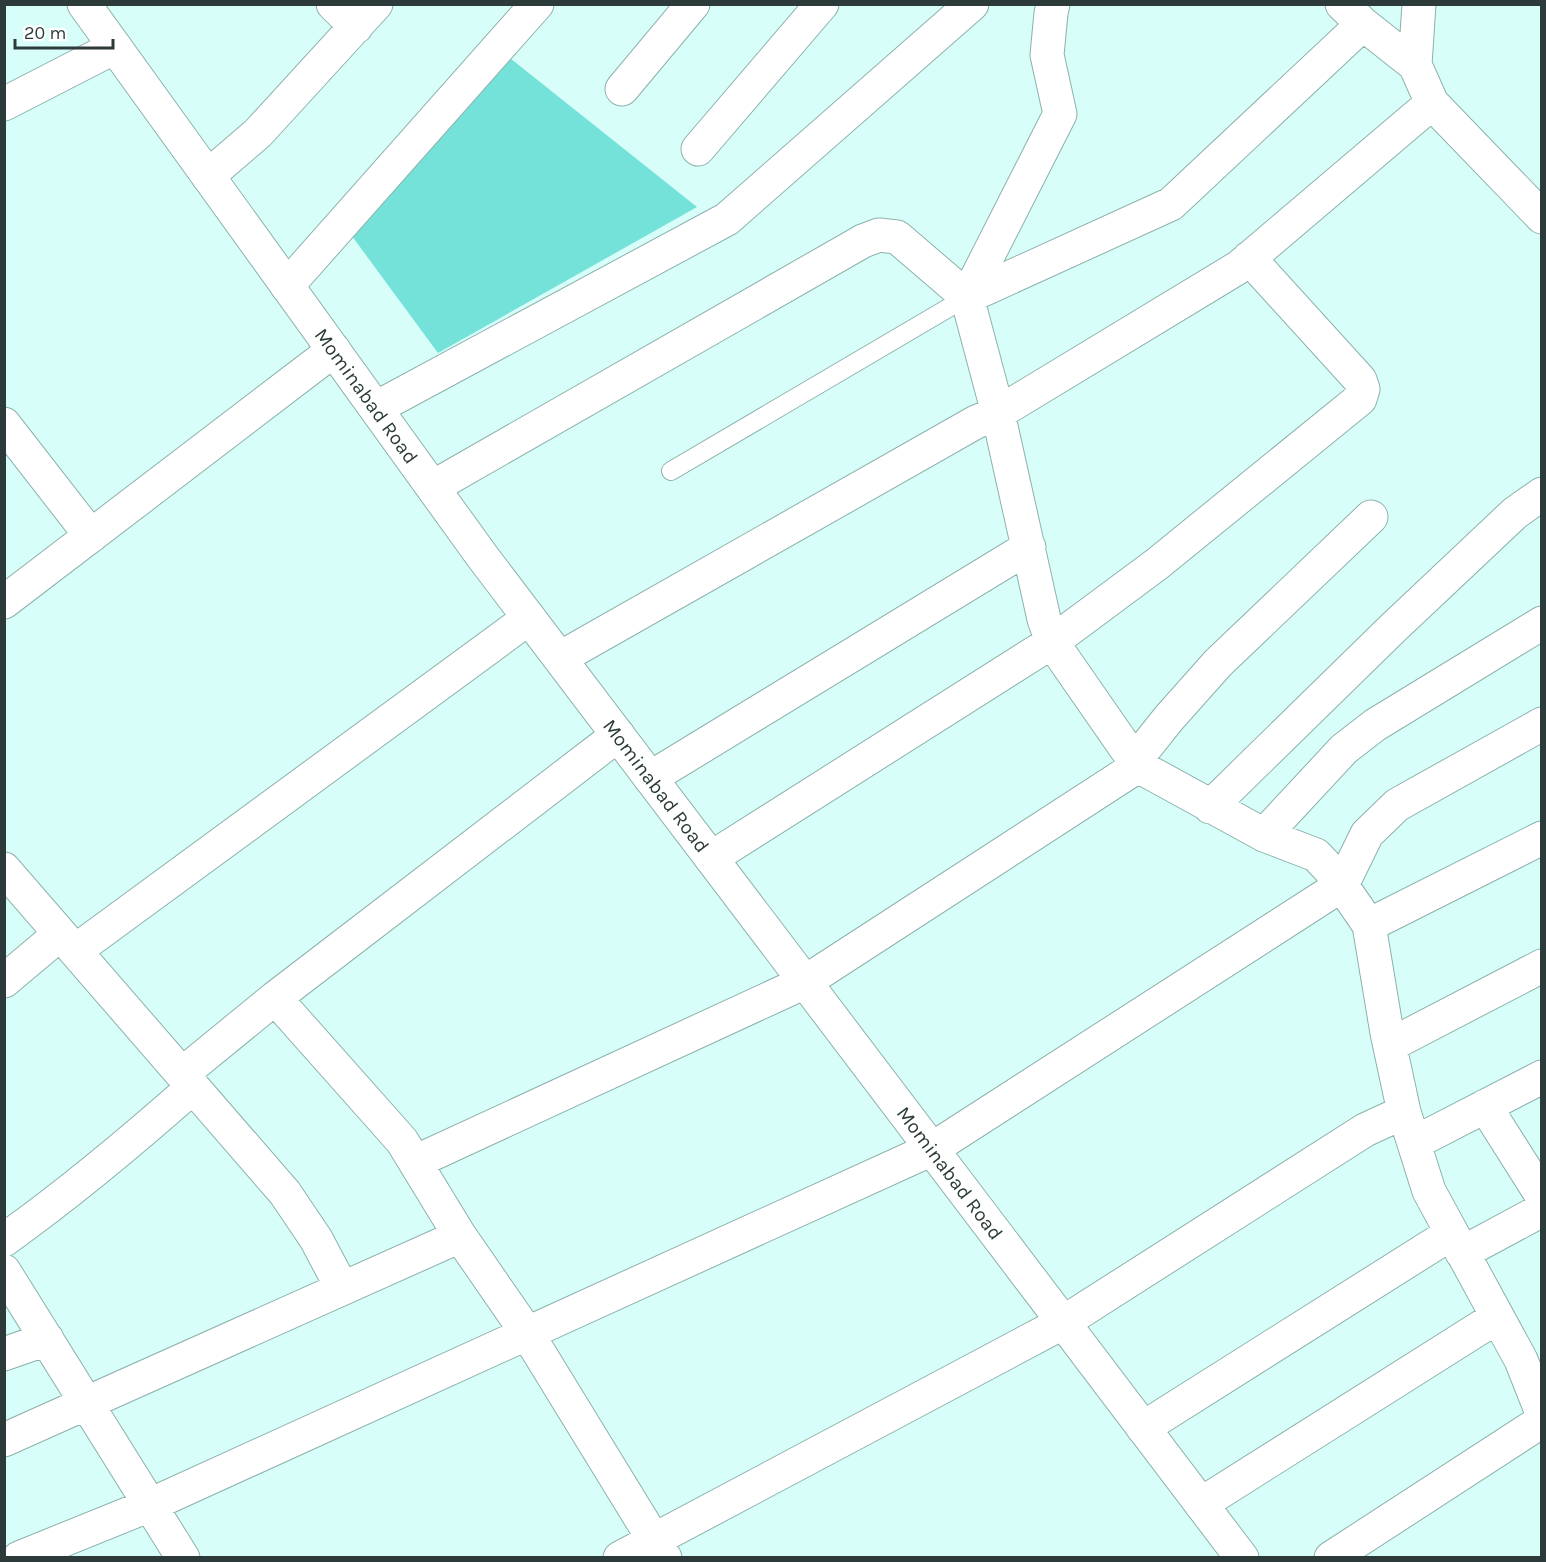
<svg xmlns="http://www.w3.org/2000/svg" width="1546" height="1562" font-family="Karla,sans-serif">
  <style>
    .green { fill: #75e2da }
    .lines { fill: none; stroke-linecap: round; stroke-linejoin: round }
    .service-casing { stroke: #8db1ad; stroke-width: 20 }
    .minor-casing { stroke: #8db1ad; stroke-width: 35 }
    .tertiary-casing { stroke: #8db1ad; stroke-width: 35 }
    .secondary-casing { stroke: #8db1ad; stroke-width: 35 }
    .service { stroke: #fff; stroke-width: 18 }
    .minor { stroke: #fff; stroke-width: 33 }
    .tertiary { stroke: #fff; stroke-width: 33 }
    .secondary { stroke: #fff; stroke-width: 33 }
    .labels { text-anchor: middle; stroke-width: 4.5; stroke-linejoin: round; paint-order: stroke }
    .street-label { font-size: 20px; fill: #2c3b39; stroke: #fff }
  </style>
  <rect width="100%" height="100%" fill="#d8fefa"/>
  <path class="green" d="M505,54L697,207L438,353L346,228Z"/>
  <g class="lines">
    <g class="service-casing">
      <path id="service" d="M671,471L967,297"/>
    </g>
    <g class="minor-casing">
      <path id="minor" d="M333,4L356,27
        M1053,4L1051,13L1047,55L1060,114L967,297L998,413L1044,619L1052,642L1138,766L1264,835L1316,855L1334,874L1369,925L1387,1033L1404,1112L1429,1191L1521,1360L1542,1413
        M1342,4L1363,24L1415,65
        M1419,4L1415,65L1432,103L1542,217
        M622,89L693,4
        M698,149L822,4
        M208,176L258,133L376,4
        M287,286L537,4
        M376,408L727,219L972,4
        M4,424L91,536
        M433,487L863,241L879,235L897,237L967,297L1171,204L1363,24
        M4,602L334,350
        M560,658L976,422L998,413L1239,267L1432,103
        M1134,762L1169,718L1218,663L1371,517
        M650,778L1029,547
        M1210,807L1392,629L1515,513L1542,494
        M1264,835L1344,749L1375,725L1542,623
        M711,858L1052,642L1157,564L1360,399L1363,389L1360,380L1249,258
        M4,869L285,1193L316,1239L342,1288
        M1369,925L1542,838
        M75,951L529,618
        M4,981L60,934
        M275,998L402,1141L460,1236L527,1333L665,1558
        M1390,1045L1542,966
        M182,1074L275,998L618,735
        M1485,1106L1542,1196
        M1414,1143L1542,1077
        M415,1162L805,982L1138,766
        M4,1240C70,1193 132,1141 193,1087
        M1462,1253L1542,1210
        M4,1271L183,1558
        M4,1354L47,1339
        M1143,1428L1452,1233
        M4,1440L460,1236
        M1201,1504L1497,1317
        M19,1558L150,1505L932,1149L1342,885L1367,834L1397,805L1542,724
        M620,1558L1064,1322L1365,1130L1404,1112
        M1331,1558L1542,1421"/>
    </g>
    <g class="tertiary-casing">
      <path id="tertiary" d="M4,104L115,47"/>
    </g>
    <g class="secondary-casing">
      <g id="secondary">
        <path id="s1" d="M84,4L482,556L1242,1558"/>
      </g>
    </g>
    <use href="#service" class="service"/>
    <use href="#minor" class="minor"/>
    <use href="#tertiary" class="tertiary"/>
    <use href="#secondary" class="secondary"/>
  </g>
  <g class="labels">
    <g class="street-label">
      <text dy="7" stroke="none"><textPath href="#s1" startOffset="483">Mominabad Road</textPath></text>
      <text dy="7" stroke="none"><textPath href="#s1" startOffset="969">Mominabad Road</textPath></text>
      <text dy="7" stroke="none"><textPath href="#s1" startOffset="1455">Mominabad Road</textPath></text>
    </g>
  </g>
  <rect width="1546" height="1562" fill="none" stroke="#2c3b39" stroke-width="12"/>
  <path d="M15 39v9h98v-9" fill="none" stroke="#2c3b39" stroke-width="3"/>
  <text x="24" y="39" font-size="18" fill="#2c3b39" stroke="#ffffff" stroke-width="4.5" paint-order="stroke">20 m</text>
</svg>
